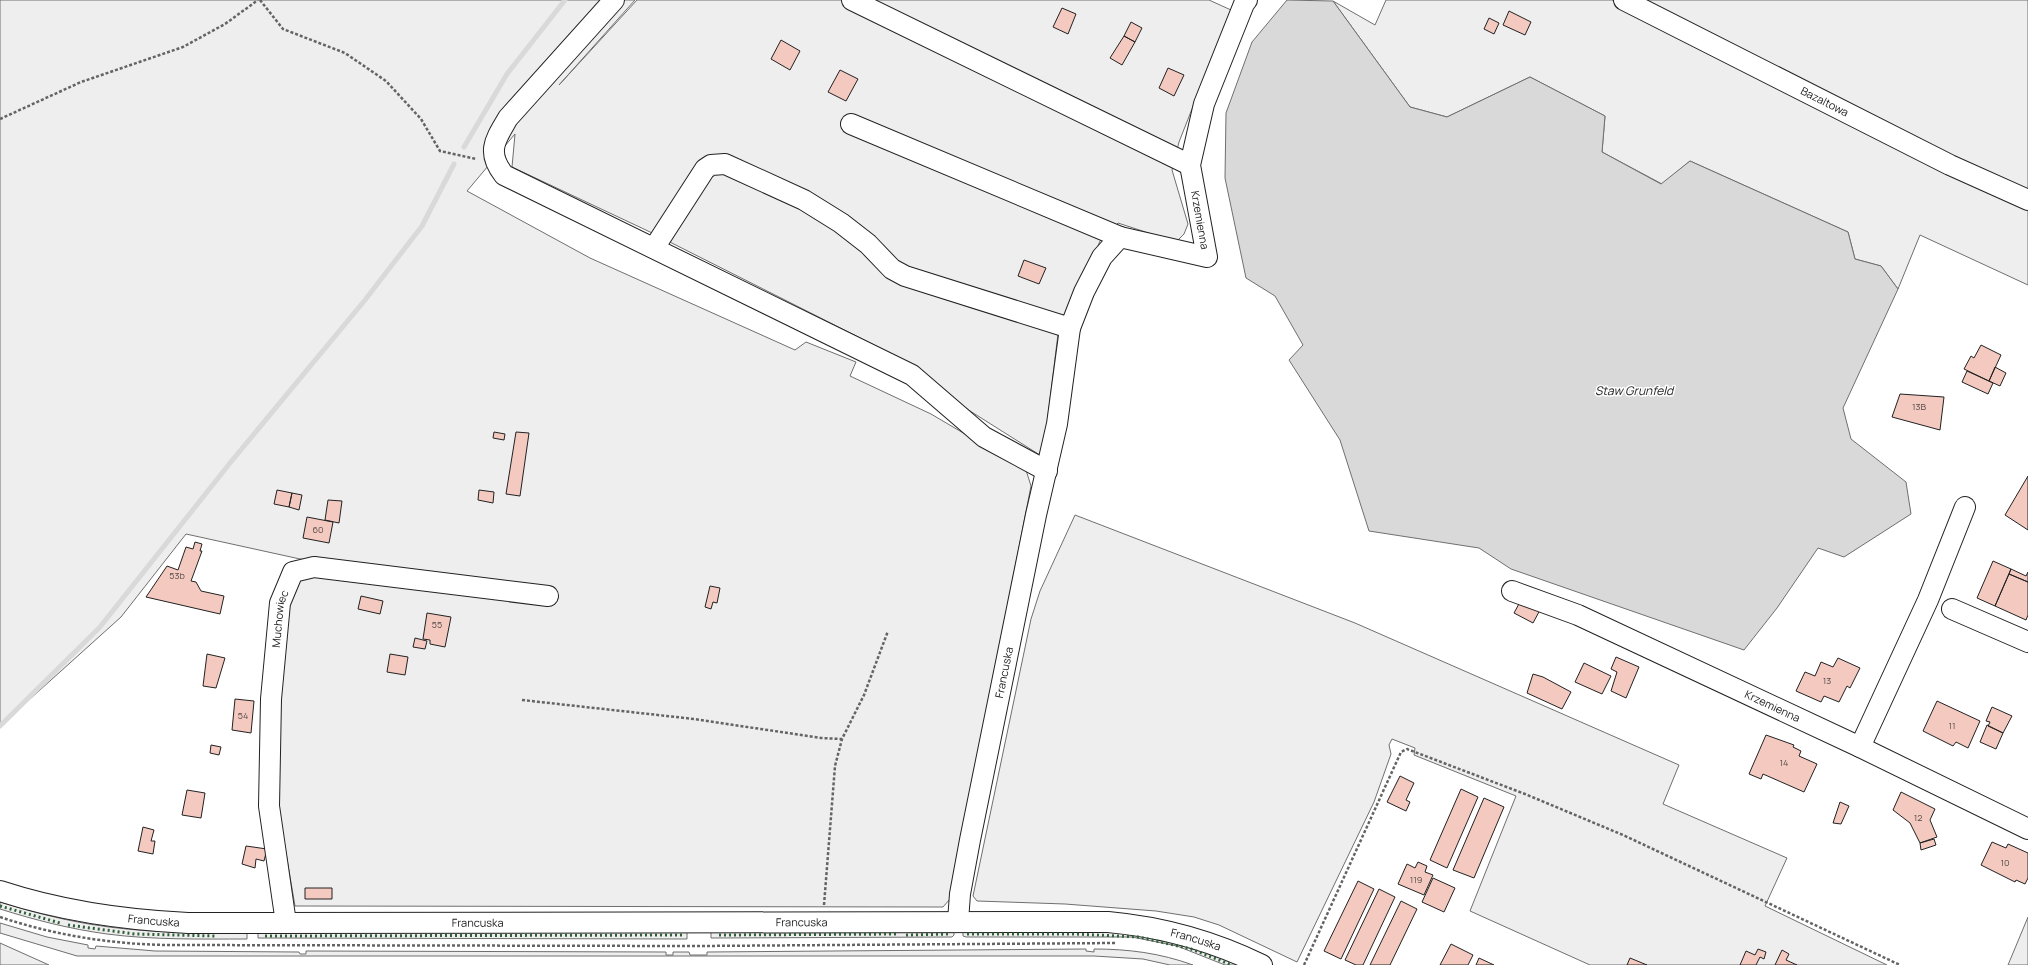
<svg xmlns="http://www.w3.org/2000/svg" width="2028" height="965" font-family="Manrope,sans-serif">
  <style>
    .green { fill: #eee; stroke: #6f6f6f }
    .water { fill: #d9d9d9; stroke: #6f6f6f }
    .lines { fill: none; stroke-linecap: round; stroke-linejoin: round }
    .stream { stroke: #d9d9d9; stroke-width: 5 }
    .building { fill: #f3c9c0; stroke: #222 }
    .minor-casing { stroke: #222; stroke-width: 22 }
    .path { stroke: #646464; stroke-width: 2.5; stroke-dasharray: 3 2; stroke-linecap: butt }
    .minor { stroke: #fff; stroke-width: 20 }
    .hedge { stroke: #2f5e38; stroke-width: 3; stroke-dasharray: 2 3; stroke-linecap: butt }
    .labels { text-anchor: middle; stroke-width: 3; stroke-linejoin: round; paint-order: stroke }
    .number-label { font-size: 9px; fill: #564c4a }
    .street-label { font-size: 11px; fill: #222; stroke: #fff }
    .water-label { font-size: 12px; font-style: italic; fill: #222; stroke: #fff }
  </style>
  <rect width="100%" height="100%" fill="#fff"/>
  <path class="green" d="M0,0H635L559,85L637,0H1209L1231,10L1179,142L1172,170L1188,224L1184,234L1176,242L1118,223L1100,241L1071,312L1061,316L966,306L1058,334L1043,457L959,404L902,359L648,231L512,167L515,134L467,191L590,258L795,350L806,342L856,362L850,376L931,414L1026,470L1031,486L950,899L943,907L295,906L278,806L277,696L289,599L295,581L312,573L555,604L556,590L300,559L186,534L121,617L0,726Z
    M1386,0H1612L1941,166L2028,206V285L1920,235L1898,289L1881,266L1855,259L1848,232L1690,161L1662,184L1602,152L1605,116L1530,77L1447,117L1410,107L1333,1L1375,25Z
    M1639,0H2028V195Z
    M1075,515L1355,623L1679,765L1663,804L1787,858L1765,906L1887,965H1590L1470,911L1516,796L1414,755L1415,748L1392,739L1389,745L1391,754L1374,802L1297,962L1219,925L1194,917L1156,911L1065,904L977,901L973,896L1031,619L1040,591Z
    M0,902C29,911 59,919 89,924C141,933 195,933 247,933V939C201,939 153,940 107,934C70,929 35,920 0,909Z
    M2028,917V965H2008Z
    M0,923L47,937L88,945V948L95,949L96,946L155,951L299,952L300,954H306V951L666,952V955H673V952H689L690,955H707V952L1086,949V951L1094,952V949C1128,949 1160,953 1193,965H1170L1143,959L1094,956H77L0,933Z
    M954,930V935L952,937L711,938V931Z
    M963,930C1037,930 1115,924 1187,944C1205,950 1223,958 1241,965H1225L1177,946L1132,937H966L963,936Z
    M687,931V939L258,938V933Z
    M0,943L49,965H0Z"/>
  <path class="water" d="M1287,0L1333,1L1410,107L1447,117L1530,77L1605,116L1602,152L1661,184L1690,161L1848,232L1855,259L1881,266L1898,289L1843,408L1851,439L1906,482L1911,514L1844,557L1818,548L1777,608L1744,650L1511,569L1479,548L1369,531L1340,440L1289,360L1303,345L1275,296L1246,278L1225,178L1226,113L1252,42Z"/>
  <g class="lines">
    <path class="stream" d="M464,147L507,74L565,0
      M0,726L100,627L230,463L365,300L422,226L454,164"/>
  </g>
  <path class="building" d="M1062,8L1076,14L1068,34L1053,27Z
    M1509,11L1531,22L1525,35L1503,25Z
    M1489,18L1499,23L1494,34L1484,29Z
    M1131,22L1142,28L1135,42L1124,36Z
    M1124,36L1135,42L1122,65L1110,58Z
    M781,40L800,51L790,70L771,59Z
    M1168,68L1184,75L1174,96L1159,88Z
    M840,70L858,79L846,101L828,92Z
    M1024,260L1046,268L1039,284L1018,276Z
    M1981,345L2001,355L1989,381L1964,369L1971,356L1974,358Z
    M1995,367L2006,373L2000,386L1989,381Z
    M1967,371L1993,383L1988,394L1962,382Z
    M1900,394L1944,397L1940,430L1892,417Z
    M494,432L505,434L504,440L493,438Z
    M516,432L529,433L520,496L506,494Z
    M2028,476V530L2005,515Z
    M277,490L292,493L289,507L274,504Z
    M479,490L494,492L493,503L478,500Z
    M292,493L302,495L299,510L289,507Z
    M328,500L342,501L339,523L325,520Z
    M307,517L333,522L329,543L303,538Z
    M195,542L202,544L200,551H202L191,581L196,582L201,591L224,596L220,614L146,597L167,566L178,570L186,547L193,549Z
    M1993,561L2011,569L1995,606L1977,598Z
    M2011,569L2026,576L2028,572V582L2009,574Z
    M2009,574L2028,582V615L2026,620L1995,606Z
    M710,586L720,588L717,603L713,602L711,609L705,607Z
    M361,596L383,601L380,614L358,609Z
    M1521,600L1540,610L1533,623L1514,613Z
    M427,613L451,617L445,647L430,644V640L423,639Z
    M415,638L427,641L425,649L413,647Z
    M207,654L225,658L216,688L203,686Z
    M390,654L408,657L405,675L387,672Z
    M1616,657L1639,667L1626,698L1611,691L1617,672L1611,669Z
    M1838,658L1860,668L1850,688L1847,686L1839,702L1824,696L1821,702L1796,691L1805,672L1815,676L1821,662L1833,667Z
    M1584,663L1611,676L1602,694L1575,682Z
    M1533,674L1543,677L1571,692L1562,709L1527,693Z
    M235,699L254,701L251,733L232,730Z
    M1937,701L1980,721L1968,748L1956,742L1953,746L1923,731Z
    M1992,707L2012,716L2003,733L1988,726L1990,722L1986,721Z
    M1987,725L2003,733L1996,749L1980,742Z
    M1766,735L1794,745L1793,747L1801,751L1799,756L1817,764L1804,792L1763,774L1761,779L1749,774Z
    M211,745L221,747L219,755L210,753Z
    M1400,776L1414,783L1406,800L1410,802L1406,811L1387,802Z
    M1461,789L1478,797L1447,868L1430,860Z
    M187,790L205,793L201,818L182,815Z
    M1901,792L1935,809L1930,820L1937,837L1920,843L1910,823L1893,810Z
    M1484,798L1504,807L1474,878L1453,870Z
    M1840,802L1849,806L1841,824L1833,823Z
    M143,827L154,830L151,841H155L153,854L138,851Z
    M1934,839L1936,845L1921,850L1920,843Z
    M1992,842L2006,848L2008,844L2028,853V878L2025,884L2016,880L2015,882L1981,865Z
    M246,846L267,849L264,861L256,859L255,868L242,864Z
    M1418,862L1427,866L1425,872L1433,875L1424,895L1398,884L1407,864L1415,868Z
    M1433,878L1455,888L1444,912L1422,902Z
    M1358,881L1374,889L1341,959L1324,951Z
    M305,888H332V899H305Z
    M1379,889L1395,897L1363,965H1356L1345,960Z
    M1401,901L1417,909L1390,965H1370Z
    M1451,944L1473,955L1468,965H1440Z
    M1758,949L1766,952L1764,959L1760,957L1756,965H1740L1746,951L1755,955Z
    M1782,950L1789,954L1786,960L1797,965H1775Z
    M1479,958L1494,965H1476Z
    M1630,958L1647,965H1627Z"/>
  <g class="lines">
    <g class="minor-casing">
      <g id="minor">
        <path d="M614,0L508,118C495,140 486,152 504,175L912,375L984,437L1047,471"/>
        <path d="M852,0L1190,165"/>
        <path id="s1" d="M1624,0L1950,165L2028,200"/>
        <path d="M851,124L1120,237"/>
        <path d="M654,248L705,169L711,165L725,164L804,200L841,223L868,244L892,269L905,276L1070,328"/>
        <path id="s2" d="M1512,591L1578,615L1860,747L2028,829"/>
        <path d="M1952,609L2028,642"/>
        <path d="M1860,747L1928,600L1965,507"/>
        <path id="s3" d="M0,891C61,911 124,920 188,923L1108,922C1163,927 1213,941 1262,965"/>
        <path id="s4" d="M958,921L960,894L970,840L1036,515L1057,424L1070,328L1084,292L1102,257L1120,237L1207,257L1190,165L1204,104L1244,4L1247,0"/>
        <path id="s5" d="M286,923L269,806L271,699L280,603L293,572L314,567L548,596"/>
      </g>
    </g>
    <path class="path" d="M260,0L283,29L345,53L386,81L421,119L440,151L476,159
      M0,119L81,82L183,47L225,24L258,0
      M522,700L694,719L821,738L842,739
      M824,905L835,766L842,739L864,695L888,631
      M0,917C54,935 110,944 166,945L698,946L1116,943
      M1304,965L1401,752L1407,749L1525,794L1623,835L1900,965"/>
    <use href="#minor" class="minor"/>
    <path class="hedge" d="M0,906L60,923
      M68,925L135,934L215,936
      M967,934H1075L1139,937L1191,949L1232,965
      M719,935L899,934
      M906,935L951,934
      M265,936L684,935"/>
  </g>
  <g class="labels">
    <g class="number-label">
      <text x="1919" y="410">13B</text>
      <text x="318" y="533">60</text>
      <text x="177" y="579">53b</text>
      <text x="437" y="628">55</text>
      <text x="1827" y="684">13</text>
      <text x="243" y="719">54</text>
      <text x="1952" y="729">11</text>
      <text x="1784" y="766">14</text>
      <text x="1918" y="821">12</text>
      <text x="2005" y="866">10</text>
      <text x="1416" y="883">119</text>
    </g>
    <g class="street-label">
      <text dy="4" stroke="none"><textPath href="#s1" startOffset="225">Bazaltowa</textPath></text>
      <text transform="translate(1200 220) rotate(80)" y="4">Krzemienna</text>
      <text dy="4" stroke="none"><textPath href="#s5" startOffset="306">Muchowiec</textPath></text>
      <text dy="4" stroke="none"><textPath href="#s4" startOffset="253">Francuska</textPath></text>
      <text dy="4" stroke="none"><textPath href="#s2" startOffset="285">Krzemienna</textPath></text>
      <text dy="4" stroke="none"><textPath href="#s3" startOffset="157">Francuska</textPath></text>
      <text dy="4" stroke="none"><textPath href="#s3" startOffset="805">Francuska</textPath></text>
      <text dy="4" stroke="none"><textPath href="#s3" startOffset="481">Francuska</textPath></text>
      <text dy="4" stroke="none"><textPath href="#s3" startOffset="1201">Francuska</textPath></text>
    </g>
    <g class="water-label">
      <text x="1634" y="395">Staw Grunfeld</text>
    </g>
  </g>
</svg>
